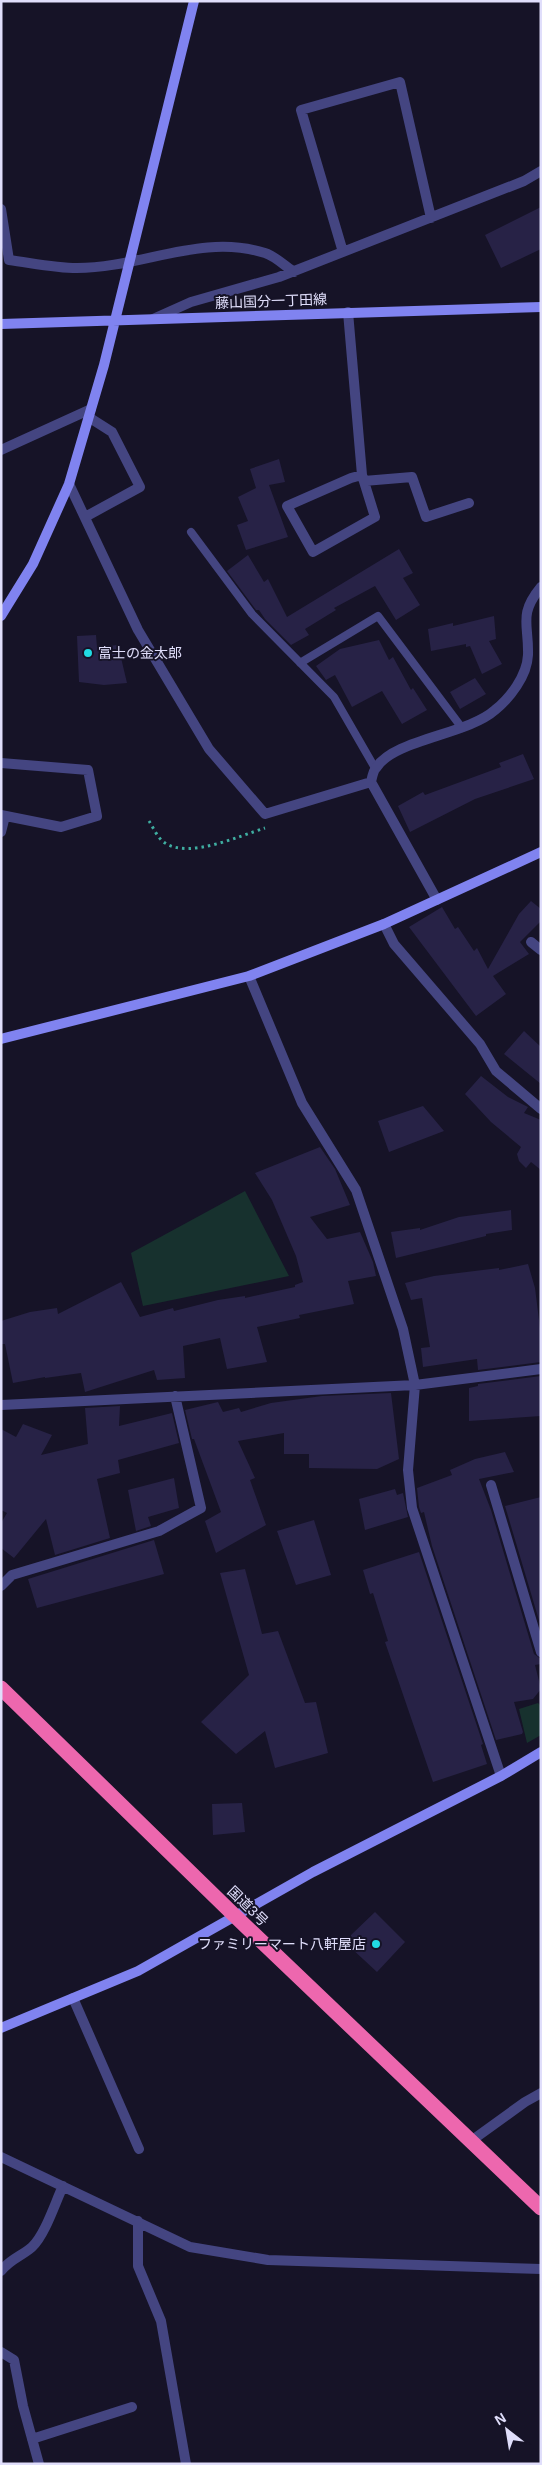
<svg xmlns="http://www.w3.org/2000/svg" width="542" height="2465" font-family="Arial,'Noto Sans JP',sans-serif">
  <style>
    .green { fill: #17312e }
    .building { fill: #272246 }
    .lines { fill: none; stroke-linecap: round; stroke-linejoin: round }
    .path { stroke: #3faea1; stroke-width: 3; stroke-dasharray: 2.5 4; stroke-linecap: butt }
    .lane { stroke: #444581; stroke-width: 8 }
    .street { stroke: #444581; stroke-width: 10 }
    .secondary { stroke: #8083f0; stroke-width: 10 }
    .highway { stroke: #ed67ae; stroke-width: 15 }
    .poi-dot { fill: #21dbe4; stroke: #161327; stroke-width: 2 }
    .labels { text-anchor: middle; stroke-width: 4; stroke-linejoin: round; paint-order: stroke }
    .street-label { font-size: 14px; fill: #e0defb; stroke: #161327 }
    .poi-label { font-size: 14px; fill: #e0defb; stroke: #161327; text-anchor: start }
  </style>
  <rect width="100%" height="100%" fill="#161327"/>
  <path class="green" d="M245,1191L289,1276L143,1306L131,1253Z
    M538,1703L541,1706V1735L527,1743L519,1709Z"/>
  <path class="building" d="M541,207V249L501,268L485,235Z
    M279,459L285,482L269,485L288,537L246,550L237,525L248,521L238,497L256,488L250,469Z
    M399,549L413,573L403,578L420,605L396,620L375,586L334,608L336,610L305,629L309,635L291,645L265,619L259,610H256L227,571L248,555L264,582L268,579L287,617Z
    M494,616L496,639L489,641L502,664L482,674L470,646L466,647V644L431,651L428,629L453,623V626Z
    M96,635L97,647L118,645L127,683L104,685L79,682L77,636Z
    M379,640L389,660L393,657L411,690L413,688L427,710L402,724L382,691L352,707L335,675L326,680L316,666L340,649Z
    M475,678L486,694L460,709L450,692Z
    M523,754L534,779L475,799L410,832L398,806L423,792L425,795L501,767L499,763Z
    M531,901L541,909V921L520,942L529,954L493,976L506,994L476,1016L409,927L442,907L455,929L458,927L474,951L477,948L488,969L519,914Z
    M524,1031L541,1047V1084L504,1054Z
    M481,1076L508,1097L528,1107L524,1113L541,1120V1170L531,1162L526,1168L519,1161L517,1154L521,1147L491,1122L465,1094Z
    M423,1106L444,1131L389,1152L378,1121Z
    M320,1147L335,1169L350,1205L310,1217L327,1239L360,1232L373,1262L376,1276L348,1281L354,1304L299,1315L300,1318L257,1327L267,1362L227,1369L220,1338L183,1346L185,1378L157,1380L154,1370L85,1392L81,1373L45,1378V1377L13,1383L5,1344H1V1321L30,1312L57,1308L58,1314L121,1282L140,1317L173,1308L174,1311L218,1300L245,1296V1298L295,1287V1285L303,1282L296,1256L272,1200L255,1173Z
    M511,1210L512,1230L486,1234V1236L396,1258L391,1232L420,1228V1230L459,1217Z
    M528,1264L535,1288L541,1336V1362L478,1370L477,1359L423,1367L421,1348L430,1347L422,1298L411,1300L405,1283L434,1276L499,1268V1270Z
    M541,1376V1416L469,1421V1388L478,1386V1384Z
    M391,1393L399,1459L377,1469L309,1468V1454H284V1433L238,1441L255,1478L250,1480L266,1525L216,1553L205,1521L221,1512L194,1439H192L185,1410L218,1402L223,1412L239,1408L241,1412L271,1403L322,1396Z
    M120,1406L119,1426L172,1413L179,1443L118,1460L120,1473L97,1479L110,1538L55,1555L46,1519L14,1558L1,1548V1523L7,1513L1,1510V1429L16,1437L23,1424L52,1435L41,1455L88,1444L85,1408Z
    M505,1452L514,1472L479,1479L491,1510L534,1654L541,1659V1664L535,1665L541,1689L533,1699L514,1702L523,1732L522,1734L496,1740L432,1546L424,1512L421,1513L419,1507L417,1488L452,1475L450,1470L475,1459Z
    M174,1478L179,1508L148,1517L151,1526L136,1531L128,1490Z
    M395,1489L397,1495L403,1493L408,1517L365,1530L359,1499Z
    M541,1497V1627L505,1506Z
    M314,1520L331,1575L296,1585L277,1531Z
    M154,1540L164,1574L37,1608L28,1579Z
    M419,1552L483,1744L481,1745L487,1764L433,1782L385,1642L388,1641L373,1593L370,1594L363,1570Z
    M245,1569L262,1634L278,1631L305,1703L316,1702L328,1753L275,1768L265,1731L236,1754L201,1722L249,1675L220,1573Z
    M242,1803L245,1832L213,1835L212,1804Z
    M375,1912L405,1942L377,1972L350,1947L351,1935Z"/>
  <g class="lines">
    <path class="path" d="M149,821C153,827 158,839 165,843C189,859 239,836 265,828"/>
    <path class="lane" d="M191,532L252,614L334,697L375,768
      M300,663L378,616L462,728"/>
    <path class="street" d="M1,209L9,260C32,263 55,268 77,268C141,268 202,233 265,253C275,256 285,266 294,272
      M343,252L301,110L400,82L431,218
      M348,312L362,475L375,517L313,552L287,506L351,478L362,475
      M153,319L191,302L279,277L524,181L541,171
      M1,450L91,409
      M364,481L412,477L426,517L469,503
      M69,484L138,630L209,749L265,814L371,782L437,900
      M85,517L140,487L112,432L90,418
      M1,763L88,770L97,816L61,827L1,815
      M371,782C372,778 373,771 376,768C394,739 467,735 495,710C510,698 527,676 528,655C529,624 518,615 541,587
      M1,832L5,816
      M384,924L394,944L480,1044L496,1071L541,1109
      M531,942L541,950
      M249,976L302,1103L356,1190L403,1329L415,1385L408,1470L412,1508L501,1776
      M1,1405L415,1385L541,1369
      M491,1485L541,1652
      M1,1586L12,1575L159,1531L201,1508L175,1396
      M73,1998L139,2149
      M471,2141L525,2102L541,2093
      M1,2157L190,2247L268,2260L541,2269
      M138,2221V2266L161,2321L186,2464
      M1,2271C10,2259 22,2256 32,2247C45,2235 55,2203 63,2186
      M1,2352L14,2360L23,2406L39,2464
      M32,2439L132,2407"/>
    <path class="secondary" d="M1,324L541,307
      M1,616L33,564L69,484L104,365L194,1
      M1,1039L249,976L384,924L541,852
      M1,2028L138,1971L313,1872L501,1776L541,1752"/>
    <path class="highway" d="M1,1688L235,1916L541,2208"/>
  </g>
  <g class="poi-dot">
    <circle cx="88" cy="653" r="5"/>
    <circle cx="376" cy="1944" r="5"/>
  </g>
  <g class="labels">
    <g class="street-label">
      <text transform="translate(271 301) rotate(-2)" y="5">藤山国分一丁田線</text>
      <text transform="translate(248 1906) rotate(44)" y="5">国道3号</text>
    </g>
    <g class="poi-label">
      <text x="98" y="658">富士の金太郎</text>
      <text x="366" y="1949" text-anchor="end">ファミリーマート八軒屋店</text>
    </g>
  </g>
  <rect width="542" height="2465" fill="none" stroke="#e0defb" stroke-width="5"/>
  <g transform="translate(507 2430) rotate(329)" stroke="#161327" stroke-width="4" paint-order="stroke">
  <path d="M0-4L9 19L0 12L-9 19Z" fill="#e0defb"/>
  <text y="-8" font-size="14" font-weight="bold" text-anchor="middle" fill="#e0defb">N</text>
  </g>
</svg>
